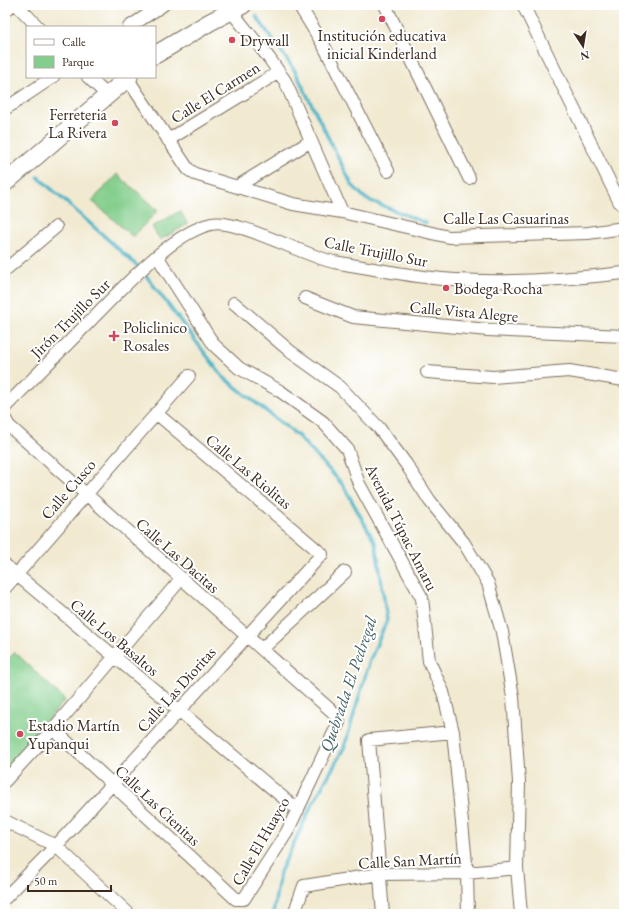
<svg xmlns="http://www.w3.org/2000/svg" width="629" height="919" font-family="'EB Garamond',serif">
  <style>
    .green { fill: #83ce8c; stroke: #5f7c55 }
    .lines { fill: none; stroke-linecap: round; stroke-linejoin: round }
    .stream { stroke: #4ab3c8; stroke-width: 3.5 }
    .minor-casing { stroke: #7b6d5d; stroke-width: 14 }
    .highway-casing { stroke: #7b6d5d; stroke-width: 19 }
    .minor { stroke: #fff; stroke-width: 12 }
    .highway { stroke: #fff; stroke-width: 17 }
    .poi-dot { fill: #d1495b; stroke: #fff; stroke-width: 1.5 }
    .labels { text-anchor: middle; stroke-width: 4; stroke-linejoin: round; paint-order: stroke }
    .poi-label { font-size: 16px; fill: #3b2a1e; stroke: #fff; text-anchor: start }
    .street-label { font-size: 16px; fill: #3b2a1e; stroke: #fff }
    .water-label { font-size: 17px; font-style: italic; fill: #416162; stroke: #fff }
  </style>
  <rect width="100%" height="100%" fill="#fff"/>
  <filter id="ink" filterUnits="userSpaceOnUse"><feTurbulence type="fractalNoise" baseFrequency=".025" numOctaves="2"/><feDisplacementMap in="SourceGraphic" scale="8" xChannelSelector="R" yChannelSelector="G"/><feConvolveMatrix kernelMatrix="1 2 1 2 8 2 1 2 1" color-interpolation-filters="sRGB"/></filter>
  <filter id="wash" filterUnits="userSpaceOnUse"><feTurbulence type="fractalNoise" baseFrequency=".012" numOctaves="4" result="noise"/><feDisplacementMap in="SourceGraphic" scale="16" xChannelSelector="R" yChannelSelector="G"/><feGaussianBlur stdDeviation="0.9" result="paint"/><feColorMatrix in="noise" values="0 0 0 0 0 0 0 0 0 0 0 0 0 0 0 0 0 1.4 0 .05"/><feComposite in="paint" operator="in"/></filter>
  <g filter="url(#wash)">
    <rect width="100%" height="100%" fill="#f1ead1"/>
    <path class="green" d="M117,174L158,210L133,237L92,201Z
      M180,211L188,224L160,240L152,227Z
      M15,652L65,700L5,769V663Z"/>
    <g class="lines">
      <path class="stream" d="M256,16L295,71L352,185L366,199L426,223
        M38,177L141,269L223,377L298,436L343,485L376,544L387,620L370,660L344,748L313,803L280,872L273,914"/>
    </g>
  </g>
  <g filter="url(#ink)">
    <g class="lines">
      <g class="minor-casing">
        <path id="minor" d="M17,5L38,27
          M234,5L231,11L269,58L285,81L342,212
          M299,5L323,44L388,171
          M385,5L469,178
          M523,5L620,203
          M5,11L12,5
          M129,27L163,5
          M88,77L107,95
          M127,78L188,169L195,174L293,204L342,212L449,237L588,233L624,228
          M5,109L53,77
          M168,140L279,72
          M238,186L311,141
          M157,256L214,345L239,368L280,391L323,422L347,449L359,484L422,598L429,661L443,692L453,732L467,873L468,914
          M5,270L56,227
          M305,298L353,317L488,330L624,336
          M234,303L291,352L340,387L379,428L406,464L430,501L464,543L488,583L502,632L513,697L519,782L517,868L521,914
          M427,372L493,377L569,371L624,380
          M5,407C33,379 61,350 89,322C118,293 171,233 211,224C237,218 304,256 334,262C370,268 406,276 442,279C502,284 564,280 624,273
          M5,419L9,426L334,713L339,722L287,832L244,899H236L53,729
          M5,565L298,810
          M5,588L189,376
          M262,649L345,572
          M5,781L53,729L181,579
          M5,821L56,846L129,914
          M5,898L56,846L322,554L156,413
          M294,914L304,886L380,874L467,873L517,868
          M383,914L369,740L453,732"/>
      </g>
      <g class="highway-casing">
        <path id="highway" d="M155,55L210,22L243,5
          M5,183L129,77"/>
      </g>
      <use href="#minor" class="minor"/>
      <use href="#highway" class="highway"/>
    </g>
  </g>
  <g class="poi-dot">
    <circle cx="382" cy="19" r="4"/>
    <circle cx="232" cy="40" r="4"/>
    <circle cx="115" cy="123" r="4"/>
    <circle cx="446" cy="288" r="4"/>
    <path d="M112 330h4v4h4v4h-4v4h-4v-4h-4v-4h4z"/>
    <circle cx="20" cy="734" r="4"/>
  </g>
  <g class="labels">
    <g class="poi-label">
      <text x="382" y="41" text-anchor="middle">Institución educativa<tspan x="382" dy="18">inicial Kinderland</tspan></text>
      <text x="240" y="46">Drywall</text>
      <text x="107" y="120" text-anchor="end">Ferreteria<tspan x="107" dy="18">La Rivera</tspan></text>
      <text x="454" y="294">Bodega Rocha</text>
      <text x="123" y="333">Policlinico<tspan x="123" dy="18">Rosales</tspan></text>
      <text x="28" y="731">Estadio Martín<tspan x="28" dy="18">Yupanqui</tspan></text>
    </g>
    <g class="street-label">
      <text transform="translate(215 92) rotate(-32)" y="6">Calle El Carmen</text>
      <text x="506" y="224">Calle Las Casuarinas</text>
      <text transform="translate(376 251) rotate(11)" y="6">Calle Trujillo Sur</text>
      <text transform="translate(464 311) rotate(5)" y="6">Calle Vista Alegre</text>
      <text transform="translate(70 318) rotate(-45)" y="6">Jirón Trujillo Sur</text>
      <text transform="translate(249 471) rotate(40)" y="6">Calle Las Riolitas</text>
      <text transform="translate(68 489) rotate(-49)" y="6">Calle Cusco</text>
      <text transform="translate(402 527) rotate(63)" y="6">Avenida Túpac Amaru</text>
      <text transform="translate(178 555) rotate(41)" y="6">Calle Las Dacitas</text>
      <text transform="translate(115 637) rotate(40)" y="6">Calle Los Basaltos</text>
      <text transform="translate(176 689) rotate(-48)" y="6">Calle Las Dioritas</text>
      <text transform="translate(158 805) rotate(43)" y="6">Calle Las Cienitas</text>
      <text transform="translate(260 841) rotate(-60)" y="6">Calle El Huayco</text>
      <text transform="translate(410 860) rotate(-3)" y="6">Calle San Martín</text>
    </g>
    <g class="water-label">
      <text transform="translate(348 684) rotate(-71)" y="6">Quebrada El Pedregal</text>
    </g>
  </g>
  <rect width="629" height="919" fill="none" stroke="#fff" stroke-width="20"/>
  <rect x="26" y="26" width="130" height="52" fill="#ffffff" stroke="#b1aaa5"/>
  <rect x="34" y="39" width="20" height="6" fill="#ffffff" stroke="#b1aaa5"/>
  <text x="62" y="46" font-size="12" fill="#3b2a1e">Calle</text>
  <rect x="34" y="56" width="20" height="12" fill="#83ce8c" stroke="#b1aaa5"/>
  <text x="62" y="66" font-size="12" fill="#3b2a1e">Parque</text>
  <g transform="translate(583 46) rotate(168)" stroke="#ffffff" stroke-width="3" paint-order="stroke">
  <path d="M0-3L7 15L0 10L-7 15Z" fill="#3b2a1e"/>
  <text y="-6" font-size="11" font-weight="bold" text-anchor="middle" fill="#3b2a1e">N</text>
  </g>
  <path d="M28 885v6h83v-6" fill="none" stroke="#3b2a1e" stroke-width="2"/>
  <text x="34" y="885" font-size="12" fill="#3b2a1e" stroke="#ffffff" stroke-width="3" paint-order="stroke">50 m</text>
</svg>
